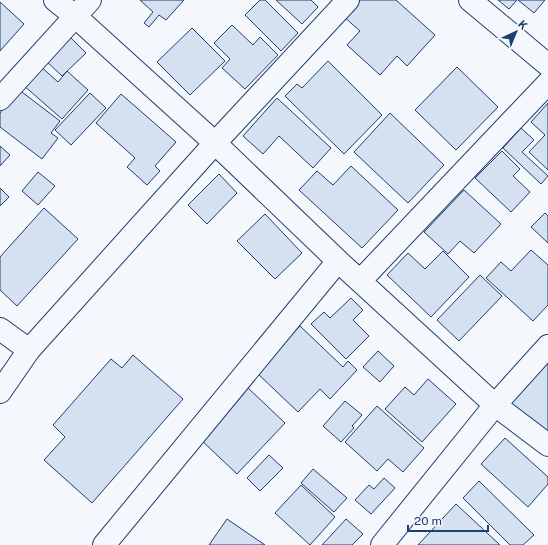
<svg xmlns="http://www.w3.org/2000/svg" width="548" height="545" font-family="'Public Sans',sans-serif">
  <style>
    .building { fill: #d5e0f0; stroke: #1d3f73 }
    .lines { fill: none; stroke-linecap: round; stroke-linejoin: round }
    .minor-casing { stroke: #1d3f73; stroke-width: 24 }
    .tertiary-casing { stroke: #1d3f73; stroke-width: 24 }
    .minor { stroke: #f4f7fb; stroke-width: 22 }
    .tertiary { stroke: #f4f7fb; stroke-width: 22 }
  </style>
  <rect width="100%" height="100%" fill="#f4f7fb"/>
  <path class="building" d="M140,0H184L166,20L159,15L149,27L144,23L153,12Z
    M260,0H265L298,33L281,51L245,15Z
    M276,0H311L318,7L302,24Z
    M358,0H396L435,35L407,66L397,56L380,75L347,45L360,31L343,16Z
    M498,0H517L509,9Z
    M518,0H545L534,13Z
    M0,2L24,24L0,51Z
    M232,25L253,45L260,37L278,55L245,89L222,68L230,59L214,43Z
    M192,28L225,61L190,95L157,62Z
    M71,38L86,53L62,76L46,61Z
    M328,61L382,115L344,154L285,96L297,84L302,88Z
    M39,65L58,82L67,71L88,90L62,119L22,84Z
    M457,67L498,107L456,150L415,110Z
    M18,89L60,121L51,133L58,138L42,159L0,127V113Z
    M90,93L106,108L71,145L55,130Z
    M121,94L176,142L155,166L160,171L147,185L127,167L135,158L96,123Z
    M277,98L331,148L313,168L279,136L263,154L243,136Z
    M548,103V170L529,152L545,135L531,122Z
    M390,113L444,165L408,203L354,152Z
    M521,128L534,140L522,152L548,176L541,184L503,148Z
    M0,146L10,155L0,166Z
    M502,151L520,169L513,176L530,192L511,212L475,178Z
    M351,166L398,210L362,248L299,190L317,171L333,185Z
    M38,172L55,186L38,205L22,191Z
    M219,174L237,193L207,224L188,205Z
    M0,188L9,197L0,206Z
    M464,190L501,224L474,253L460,241L448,254L424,232Z
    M44,208L78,239L17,306L0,290V257Z
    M545,213L548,216V243L531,227Z
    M265,214L302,253L275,279L237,241Z
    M531,250L548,265V305L533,321L486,278L501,262L511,271Z
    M443,251L469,277L431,317L387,275L408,253L425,269Z
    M480,275L502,296L459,341L437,320Z
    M351,298L363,310L353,320L369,336L346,359L311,324L324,312L330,318Z
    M300,326L343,367L348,361L357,370L330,399L320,389L298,412L256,372Z
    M378,351L394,366L380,382L363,367Z
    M133,355L183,399L92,503L44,460L65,437L53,425L111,359L122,368Z
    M548,360V431L544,435L508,402Z
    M428,379L456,404L422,442L385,409L405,387L414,395Z
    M247,387L285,423L237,474L199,438Z
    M345,401L362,415L352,426L354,428L341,442L323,426Z
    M377,406L424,448L403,472L388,459L377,471L345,442Z
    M505,438L548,477V484L528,507L481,464Z
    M269,455L283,468L260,491L247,478Z
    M313,469L347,498L334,512L301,483Z
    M384,478L395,488L371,514L355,500L369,485L374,489Z
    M479,481L534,535L523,545H510L463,498Z
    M301,485L335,517L310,545L275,513Z
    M456,504L500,545H418Z
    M227,519L265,545H209Z
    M346,519L363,534L352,545H322Z"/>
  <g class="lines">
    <g class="minor-casing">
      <path id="minor" d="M55,0L76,17L215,143L338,261L495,405L548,445
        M0,99L90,0
        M360,281L548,83
        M0,329L29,350L215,143L348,0
        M0,392L29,350
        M104,545L338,261
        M382,545L495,405L548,346"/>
    </g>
    <g class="tertiary-casing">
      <path id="tertiary" d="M470,0L548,65"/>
    </g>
    <use href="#minor" class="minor"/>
    <use href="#tertiary" class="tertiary"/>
  </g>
  <g transform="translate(516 32) rotate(44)" stroke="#f4f7fb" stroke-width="3" paint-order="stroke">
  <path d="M0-3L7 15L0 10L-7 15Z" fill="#1d3f73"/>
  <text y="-6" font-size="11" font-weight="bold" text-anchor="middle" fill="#1d3f73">K</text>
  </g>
  <path d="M408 525v6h80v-6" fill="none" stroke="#1d3f73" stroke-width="2"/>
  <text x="414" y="525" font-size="12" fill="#1d3f73" stroke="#f4f7fb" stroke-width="3" paint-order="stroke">20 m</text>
</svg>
